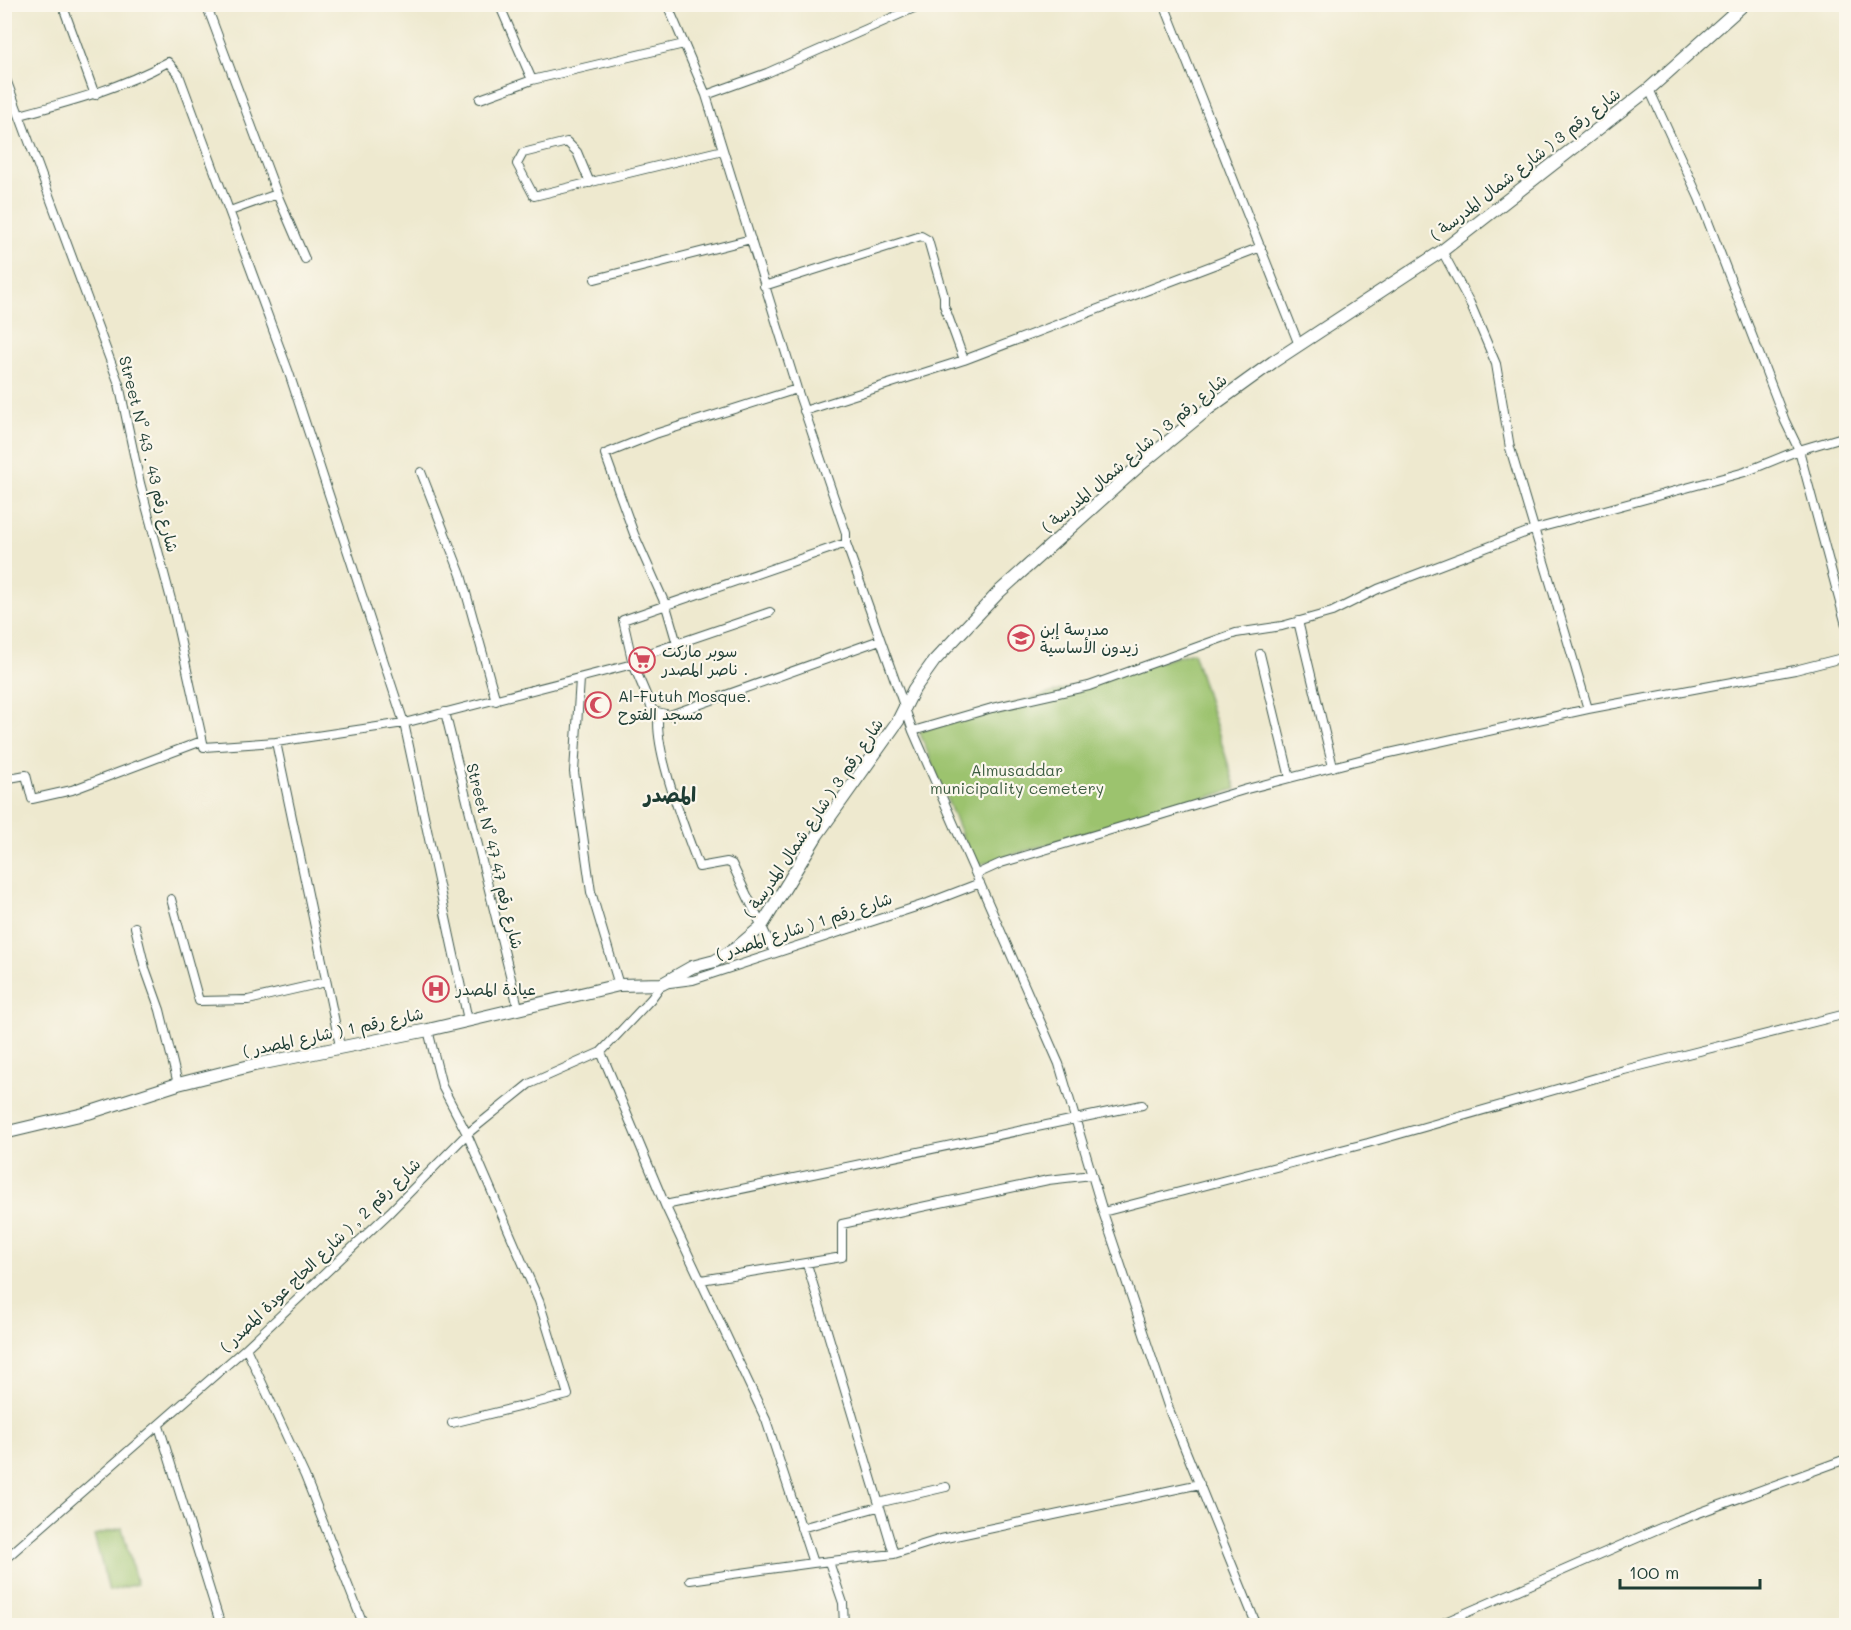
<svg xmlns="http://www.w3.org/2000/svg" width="1851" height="1630" font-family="Mali,'Playpen Sans Arabic',sans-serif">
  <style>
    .green { fill: #9cc36e; stroke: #5e8051; stroke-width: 1.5 }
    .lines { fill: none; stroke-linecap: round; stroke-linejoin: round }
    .street-casing { stroke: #3e574b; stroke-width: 10 }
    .secondary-casing { stroke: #3e574b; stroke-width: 14 }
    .street { stroke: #fff; stroke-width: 8 }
    .secondary { stroke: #fff; stroke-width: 12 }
    .labels { text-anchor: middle; stroke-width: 4.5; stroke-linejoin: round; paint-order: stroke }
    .street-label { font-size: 16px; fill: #1f3d34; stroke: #fbf7ec }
    .poi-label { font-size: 16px; fill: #1f3d34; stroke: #fbf7ec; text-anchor: start }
    .park-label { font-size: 16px; fill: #3e5e42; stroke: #fbf7ec }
    .quarter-label { font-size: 20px; font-weight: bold; fill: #1f3d34; stroke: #fbf7ec }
  </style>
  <rect width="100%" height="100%" fill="#fbf7ec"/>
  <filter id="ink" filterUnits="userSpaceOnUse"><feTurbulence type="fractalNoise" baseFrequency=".0167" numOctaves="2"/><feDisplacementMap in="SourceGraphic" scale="12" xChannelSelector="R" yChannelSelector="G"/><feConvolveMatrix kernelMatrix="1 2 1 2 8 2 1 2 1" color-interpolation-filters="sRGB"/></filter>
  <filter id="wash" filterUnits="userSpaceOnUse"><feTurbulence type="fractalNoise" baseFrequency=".008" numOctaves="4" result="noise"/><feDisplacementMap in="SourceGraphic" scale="24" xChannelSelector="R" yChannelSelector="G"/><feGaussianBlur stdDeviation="1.35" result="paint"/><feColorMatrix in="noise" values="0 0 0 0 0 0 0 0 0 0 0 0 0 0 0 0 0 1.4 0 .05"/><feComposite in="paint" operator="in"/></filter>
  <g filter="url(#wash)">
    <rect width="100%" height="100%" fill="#eee9cf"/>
    <path class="green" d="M1193,652L1236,789L978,865L971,858L919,731Z
      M122,1528L137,1584L109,1591L94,1535Z"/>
  </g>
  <g filter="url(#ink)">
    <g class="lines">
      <g class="street-casing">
        <path id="street" d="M62,4L95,95
          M206,4L277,194L305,259
          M499,4L532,80
          M667,4L706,95L797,389L846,533V543L913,731L1059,1064L1103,1212L1170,1412L1257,1626
          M1164,4L1299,345
          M4,74L119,384L140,483L173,607L204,747L276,742L404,723L633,664
          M1649,89L1699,198L1785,421L1799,450L1846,625
          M706,95L767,73L923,4
          M480,99L532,80L684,44
          M20,115C72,101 121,88 168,62L179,75L289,373L404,723L468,1020
          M590,183L577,152L567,142L523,153L517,164L534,196L723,150
          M230,211L277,194
          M1442,251L1470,303L1496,364L1510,448L1588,709
          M595,279L751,239
          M764,286L921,236L928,240L944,296V305L964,360
          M804,411L964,360L1261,247
          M421,472L461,575L496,701
          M846,543L623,620L633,664L653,711L670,715L880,640
          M1298,621L1333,767
          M677,644L666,606L634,534L605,454L655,434L797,389
          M1260,654L1290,778
          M632,659L770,612
          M580,679L574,772L591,892L619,985
          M445,712L518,1007
          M659,713C652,746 686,832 699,867L727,862L732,864L774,952
          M913,731L992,708L1089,686L1236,633L1282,626L1332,612L1378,589L1535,529L1745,472L1799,450L1846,436
          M276,742L340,1046
          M4,779L26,775L32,799L72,790L202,741
          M977,874L1001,863L1247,789L1367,758L1588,709L1795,670L1846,657
          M171,899L199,1001L248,1000L326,982
          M135,927L145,968L160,1010L178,1084
          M428,1030L442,1086L467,1134L539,1301L568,1395L452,1423
          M601,1052L665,1205L766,1420L813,1563L894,1554L941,1539L1200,1484
          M665,1205L1142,1105
          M1103,1212L1368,1143L1624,1070L1846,1014
          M807,1264L894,1554
          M701,1280L842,1257V1224L1048,1180L1092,1175
          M246,1348L305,1476L364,1626
          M159,1426L221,1626
          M801,1528L878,1507L882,1502L946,1487
          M4,1560L246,1348L390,1212L467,1134L529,1084L601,1052L651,999L662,984L693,980L928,903L980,883
          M829,1562L843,1603L844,1626
          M690,1580L813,1563
          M1436,1626L1674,1522L1846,1459"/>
      </g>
      <g class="secondary-casing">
        <path id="secondary" d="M4,1133L88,1113L178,1084L254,1065L428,1030L619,985L662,984L692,967L715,961L735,949L761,927L817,835L898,721L914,689L934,661L999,592L1141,464L1208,409L1273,362L1442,251L1649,89L1744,4"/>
      </g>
      <use href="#street" class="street"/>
      <use href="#secondary" class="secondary"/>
    </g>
  </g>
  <defs>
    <g id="school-ring" transform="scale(1.35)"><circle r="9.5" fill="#fbf7ec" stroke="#d1495b" stroke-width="1.5"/><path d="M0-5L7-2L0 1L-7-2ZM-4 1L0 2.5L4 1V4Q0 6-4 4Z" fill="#d1495b"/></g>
    <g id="supermarket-ring" transform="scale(1.35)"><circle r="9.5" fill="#fbf7ec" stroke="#d1495b" stroke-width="1.5"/><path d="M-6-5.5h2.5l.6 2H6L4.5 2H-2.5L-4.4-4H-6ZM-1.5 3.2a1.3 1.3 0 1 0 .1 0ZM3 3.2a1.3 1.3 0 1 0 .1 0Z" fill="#d1495b"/></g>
    <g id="mosque-ring" transform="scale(1.35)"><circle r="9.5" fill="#fbf7ec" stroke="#d1495b" stroke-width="1.5"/><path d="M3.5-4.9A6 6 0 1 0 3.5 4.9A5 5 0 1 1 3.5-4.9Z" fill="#d1495b"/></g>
    <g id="hospital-ring" transform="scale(1.35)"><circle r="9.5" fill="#fbf7ec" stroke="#d1495b" stroke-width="1.5"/><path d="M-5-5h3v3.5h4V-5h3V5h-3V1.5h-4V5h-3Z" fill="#d1495b"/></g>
  </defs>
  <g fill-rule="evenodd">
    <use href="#school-ring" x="1021" y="638"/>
    <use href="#supermarket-ring" x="642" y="660"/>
    <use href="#mosque-ring" x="598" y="705"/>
    <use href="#hospital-ring" x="436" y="989"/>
  </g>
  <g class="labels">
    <g class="street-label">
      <text transform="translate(1525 164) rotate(-38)" y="6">شارع رقم 3 ( شارع شمال المدرسة )</text>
      <text transform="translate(1134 453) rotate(-40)" y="6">شارع رقم 3 ( شارع شمال المدرسة )</text>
      <text transform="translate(149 454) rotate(76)" y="6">Street N° 43 . شارع رقم 43</text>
      <text transform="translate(813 818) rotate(-56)" y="6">شارع رقم 3 ( شارع شمال المدرسة )</text>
      <text transform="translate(495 856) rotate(76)" y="6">Street N° 47 شارع رقم 47</text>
      <text transform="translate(804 926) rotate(-18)" y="6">شارع رقم 1 ( شارع المصدر )</text>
      <text transform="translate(333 1032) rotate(-12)" y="6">شارع رقم 1 ( شارع المصدر )</text>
      <text transform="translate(320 1255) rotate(-44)" y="6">شارع رقم 2 , ( شارع الحاج عودة المصدر )</text>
    </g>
    <g class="poi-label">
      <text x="1040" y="635">مدرسة إبن<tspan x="1040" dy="18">زيدون الأساسية</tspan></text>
      <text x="662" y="657">سوبر ماركت<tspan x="662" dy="18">ناصر المصدر .</tspan></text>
      <text x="618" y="702">Al-Futuh Mosque.<tspan x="618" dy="18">مسجد الفتوح</tspan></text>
      <text x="456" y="995">عيادة المصدر</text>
    </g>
    <g class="park-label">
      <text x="1017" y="776">Almusaddar<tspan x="1017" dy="18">municipality cemetery</tspan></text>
    </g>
    <g class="quarter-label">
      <text x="670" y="802">المصدر</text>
    </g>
  </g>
  <rect width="1851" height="1630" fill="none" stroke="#fbf7ec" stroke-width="24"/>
  <path d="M1620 1579v9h140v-9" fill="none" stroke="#1f3d34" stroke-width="3"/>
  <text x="1629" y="1579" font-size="18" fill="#1f3d34" stroke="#fbf7ec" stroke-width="4.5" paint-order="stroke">100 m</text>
</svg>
